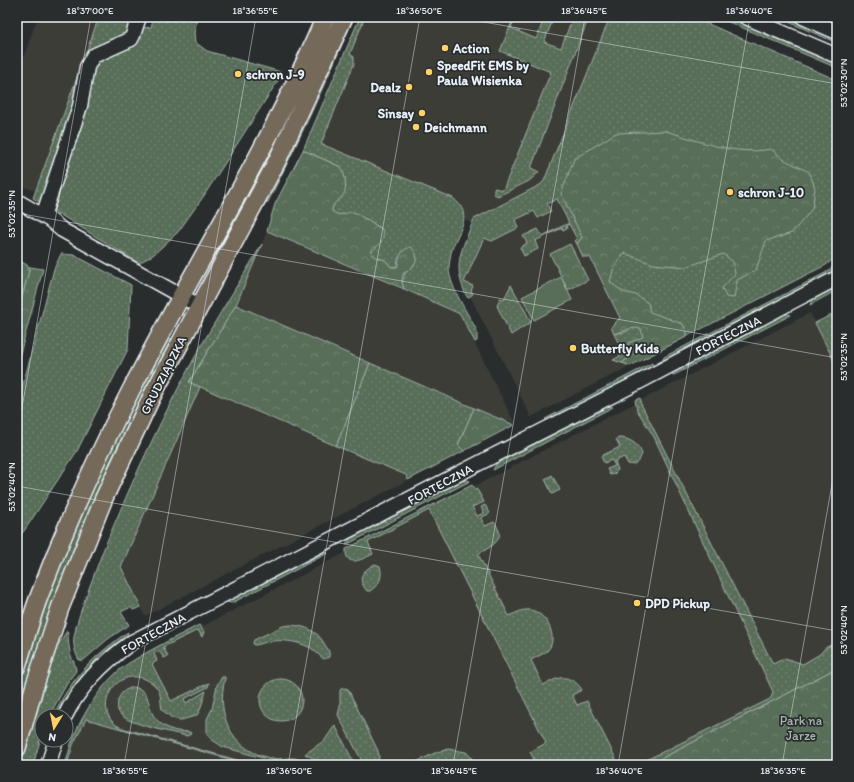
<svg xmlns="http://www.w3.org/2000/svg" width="854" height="782" font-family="Itim,sans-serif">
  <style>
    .built { fill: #3d3d39 }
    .grass { fill: url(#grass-dots); stroke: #a0b0a8 }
    .forest { fill: url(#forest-crowns); stroke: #a0b0a8 }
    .cemetery { fill: url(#cemetery-stones); stroke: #a0b0a8 }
    .pitch { fill: #596e59; stroke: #a0b0a8 }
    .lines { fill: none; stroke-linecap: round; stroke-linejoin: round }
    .minor-casing { stroke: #e8f1f8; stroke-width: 17 }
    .major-casing { stroke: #e8f1f8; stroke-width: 20 }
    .minor { stroke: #2a2d2e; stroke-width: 14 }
    .major { stroke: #746a5a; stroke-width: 17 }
    .ticks { fill: none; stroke: #e8f1f8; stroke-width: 1; stroke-opacity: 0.45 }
    .poi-dot { fill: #ffd166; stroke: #2a2d2e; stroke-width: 1.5 }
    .labels { text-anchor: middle; stroke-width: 3.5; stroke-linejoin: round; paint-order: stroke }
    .poi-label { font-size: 13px; font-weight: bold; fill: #e8f1f8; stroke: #2a2d2e; text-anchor: start }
    .street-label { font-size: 13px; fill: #e8f1f8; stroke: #2a2d2e }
    .park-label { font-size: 13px; fill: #a8b6b0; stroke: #2a2d2e }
    .neatline { fill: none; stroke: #e8f1f8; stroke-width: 1.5 }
    .ticks-label { font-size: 10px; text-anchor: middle; fill: #e8f1f8 }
  </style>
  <defs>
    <pattern id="grass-dots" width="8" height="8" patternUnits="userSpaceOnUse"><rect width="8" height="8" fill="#596e59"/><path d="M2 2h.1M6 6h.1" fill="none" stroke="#718372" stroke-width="1.8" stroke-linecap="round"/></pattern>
    <pattern id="forest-crowns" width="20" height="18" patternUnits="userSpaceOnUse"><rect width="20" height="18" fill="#596e59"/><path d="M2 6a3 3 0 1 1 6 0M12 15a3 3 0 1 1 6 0" fill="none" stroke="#718372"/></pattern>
    <pattern id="cemetery-stones" width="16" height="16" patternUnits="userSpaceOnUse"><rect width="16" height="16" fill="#596e59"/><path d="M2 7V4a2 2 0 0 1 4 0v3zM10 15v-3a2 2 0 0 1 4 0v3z" fill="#718372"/></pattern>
  </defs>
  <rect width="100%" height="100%" fill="#2a2d2e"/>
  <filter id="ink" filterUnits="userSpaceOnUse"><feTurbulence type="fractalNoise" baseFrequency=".025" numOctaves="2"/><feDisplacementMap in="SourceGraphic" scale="8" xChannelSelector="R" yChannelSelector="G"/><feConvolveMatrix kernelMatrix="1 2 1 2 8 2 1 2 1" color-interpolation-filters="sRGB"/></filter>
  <g filter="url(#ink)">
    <path class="built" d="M38,17H99L35,191L17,184V75Z
      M363,17H629L643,359L531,417L464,284L487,230L303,150Z
      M267,231L460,314L516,426L236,305Z
      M810,313L837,367V668L649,765H67L73,745L85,719L114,683L147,655Z
      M200,387L406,475L408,480L145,616L121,567Z"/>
    <path class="grass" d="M99,17H132L137,34L144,28L151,27L153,20L148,17H190L197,20L194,33L195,42L207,51L281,72L279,79L203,197L178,232L153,255L139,263L33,198Z
      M332,17H336L283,135L254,186L253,184L304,83Z
      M350,17H354C327,80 299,141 268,202L262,204Z
      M360,17H365L350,54L354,57V64L321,144L453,198C476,217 456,232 451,253C450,258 449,264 449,269C450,288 468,313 477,331V341L475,342L460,314L404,289L402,283L405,273C416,266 421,257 411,247L398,258L397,267H391L385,260L375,257L371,254L372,250L374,248L381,228C375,226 373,222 368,220C363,217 355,215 350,214C342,212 340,218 332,211C332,204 336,202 340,198C349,189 345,177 341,167L303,150Z
      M514,17H515L511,28L536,39L545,17H554L544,42L561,48L573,17H589L531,168L539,172L538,173L529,181L498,196L494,194V188L503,190L551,72L500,51Z
      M610,17H692L837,80V256L826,265L806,275L643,359L629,342L628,352L630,357L622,363L613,360L624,354L614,334L628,331L582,238L577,244L575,241L577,239L569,224L566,226L567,229L563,230L562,228L535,241L538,249L524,256L520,248L527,243L523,236L538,229L542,236L569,223L557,199L547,204L551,211L538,218L534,211L515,220L518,228L492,241L484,238L464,282L473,286L471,291L473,294L469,297H467C451,264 462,250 474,219L540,185L544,181Z
      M717,17H727L837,64V68Z
      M777,17H785L837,39V43Z
      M262,244L236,305L189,382L200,387L121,567L141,607L133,610L131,607L121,612L129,625L108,639L85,659L82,661L79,660C75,653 73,645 74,637C76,624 81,611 85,599C91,583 97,567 103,551C132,481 164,412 201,346C221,311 242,278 262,244Z
      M61,254L74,255L131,285L128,349L77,451L24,531L17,538V407L54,269Z
      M837,264V271L823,279L663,362V360L664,357L825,273Z
      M511,285L531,322L511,335L497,306L500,298L504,299Z
      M837,286V290L810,305L812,299Z
      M837,312V367L815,323Z
      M788,314L791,315L676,374L673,375L670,372L781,315Z
      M169,338L172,339L171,343C143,395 115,448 92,503C62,574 40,647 17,720V687L47,598L69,540L97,476L157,356L166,340Z
      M370,363L474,408L458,445L464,451L408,480L406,475L336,446Z
      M652,363L654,367L547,421L545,419Z
      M640,398L641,400L640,402L773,664L785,658L803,664L820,654L825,648L837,642V668L649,765H636L768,700L771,698L773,692L654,437L637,410L635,400Z
      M607,406L613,407L493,470L499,459L601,407Z
      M619,438C629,438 639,444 642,454C639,461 636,466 628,464L624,457L615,461L618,470L614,474L610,475L607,469L615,466L612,460L604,463L601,456L620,447L616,439Z
      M552,475L560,490L552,494L545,479Z
      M466,480L470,481L346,545L352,536L459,481Z
      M472,485L478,491L484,502L472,507L477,516L484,513L481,507L485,505L490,513L481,518L485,526L494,522C496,524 498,528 499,531C502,543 486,549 478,554L509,616C516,613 522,609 530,610C546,612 559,637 548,650C544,654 536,657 531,660L543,685C547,683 552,681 556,679C566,675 577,681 582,690L572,695L577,705L587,701L619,765H537L530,752L546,743L429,510L368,542L373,554C363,559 345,569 346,549Z
      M323,552L328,553L232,603L227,602V600L316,554Z
      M375,564L380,566C383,577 380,584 370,591H367C356,578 362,571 375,564Z
      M199,625L204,632L202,637L198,630L163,647L168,656L164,658L159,651L154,653L157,661L152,664L171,701L209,683L208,687L184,699L186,703L206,691L200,710L197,715L192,717L181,720L176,719L172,718L162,710C160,702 162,695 157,688C154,684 150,681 145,679C112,666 90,715 122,728L255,765H243V763L86,719L73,745L67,765H65L72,741H73V739C82,714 105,678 129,663C151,649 176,637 199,625Z
      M291,625C306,626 318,631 325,645C328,649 330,652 329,657L324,659C319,656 315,650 309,647C296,641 281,639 266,642C262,643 259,645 254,645L253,643L254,640L283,626Z
      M67,631L68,633C68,641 69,648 71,656C73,661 76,665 76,671L69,680L49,716H42V734L33,765H20L52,654Z
      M128,632L127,636L99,656L69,696L59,716H54C69,679 96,654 128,632Z
      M222,677H225V679C216,712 230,748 266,757C275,760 284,758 293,758C298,758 305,763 310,765H288L223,747L211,739L207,732V719L212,709L217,685Z
      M260 700a21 21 0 1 1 42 0a21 21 0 1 1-42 0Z
      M134,687C150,691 147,701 152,713C156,722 167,729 177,731C181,732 186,731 190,732L191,734L187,736C174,733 129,724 121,715C117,711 117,706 118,701C120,692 126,689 134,687Z
      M345,688L348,689L378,751L379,757L377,765H364L338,715L340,707V690L341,689Z
      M335,725L355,765H326L305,754L325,740Z
      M448,749L466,752L472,758L457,765H410L437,752Z"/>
    <path class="forest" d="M666,131C699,141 735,156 771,149L783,159L809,172L815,188L812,209L792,233L766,241L756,270L737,280L734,298L726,297L722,288L735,274L733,262L723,254L686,267L653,264L624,253L613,270L610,282L623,292L636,295L648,303L650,312L683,324L688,336L630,366L622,363L630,357L628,353V343L643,337L641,329C633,326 622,332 614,334L611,327L620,318L590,257H583L577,244L582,237L561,194L574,159L616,133Z
      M303,150L341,167C345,176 349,190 341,198C336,202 332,204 332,211C342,220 347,209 356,213C359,214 360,216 362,217C363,218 366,219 368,220C373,222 374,226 381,228C387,239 380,245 372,250L371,254L375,257L385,260L391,267H397C400,258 399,250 411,247C418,254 419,262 410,269C408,271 406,271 404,273C401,278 402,284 404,289L267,231L275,204Z
      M570,244L588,280L568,290L550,254Z
      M30,267L43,269L17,365V315Z
      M236,305L370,363L336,446L189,382Z
      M474,408L514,425L464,451L458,445Z
      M837,668V765H649Z"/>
    <path class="cemetery" d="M17,259L30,267L17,315Z"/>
    <path class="pitch" d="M561,277L572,300L534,320L522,297Z"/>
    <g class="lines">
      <g class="minor-casing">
        <path id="minor" d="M746,17L837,56
          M803,17L837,32
          M17,201L50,220L62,230L199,306
          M43,216L80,106L87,67L93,56L131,39L133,35L139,17
          M65,716C80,685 104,662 132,642L493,456L637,383L837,278
          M48,765L56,740"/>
      </g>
      <g class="major-casing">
        <path id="major" d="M17,666C25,642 31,617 40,594C66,525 96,458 130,392C194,267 270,147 325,17
          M17,748L34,688L60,608L104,498L152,396L277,161L344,17"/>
      </g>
      <use href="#minor" class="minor"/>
      <use href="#major" class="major"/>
    </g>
  </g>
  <path class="ticks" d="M455,17L837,84M17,213L837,358M17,436L91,17M17,486L837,631M17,759L48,765M124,765L256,17M288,765L420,17M453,765L585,17M618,765L750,17M782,765L837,456"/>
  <g class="poi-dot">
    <circle cx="445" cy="48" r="4"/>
    <circle cx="429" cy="72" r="4"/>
    <circle cx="238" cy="74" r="4"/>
    <circle cx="409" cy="87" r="4"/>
    <circle cx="422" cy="113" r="4"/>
    <circle cx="416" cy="127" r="4"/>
    <circle cx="730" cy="192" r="4"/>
    <circle cx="573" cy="348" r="4"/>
    <circle cx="637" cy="603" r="4"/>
  </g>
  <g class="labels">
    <g class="poi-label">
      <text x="453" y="53">Action</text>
      <text x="437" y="70">SpeedFit EMS by<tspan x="437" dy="15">Paula Wisienka</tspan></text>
      <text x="246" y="79">schron J-9</text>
      <text x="401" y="92" text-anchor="end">Dealz</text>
      <text x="414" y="118" text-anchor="end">Sinsay</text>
      <text x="424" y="132">Deichmann</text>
      <text x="738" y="197">schron J-10</text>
      <text x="581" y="353">Butterfly Kids</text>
      <text x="645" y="608">DPD Pickup</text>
    </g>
    <g class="street-label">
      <text transform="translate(728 335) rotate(-27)" y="5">FORTECZNA</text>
      <text transform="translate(163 375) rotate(-63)" y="5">GRUDZIĄDZKA</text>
      <text transform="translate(440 484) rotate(-28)" y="5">FORTECZNA</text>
      <text transform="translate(153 633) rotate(-29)" y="5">FORTECZNA</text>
    </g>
    <g class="park-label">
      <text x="801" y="725">Park na<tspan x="801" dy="15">Jarze</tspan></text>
    </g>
  </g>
  <rect width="854" height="782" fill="none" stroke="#2a2d2e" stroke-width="44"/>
  <g transform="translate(54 728) rotate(190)"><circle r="19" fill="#2a2d2e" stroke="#767b7f"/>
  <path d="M0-3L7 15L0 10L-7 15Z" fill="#ffd166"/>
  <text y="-6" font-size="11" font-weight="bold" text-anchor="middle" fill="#e8f1f8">N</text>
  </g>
  <rect x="22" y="22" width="810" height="738" class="neatline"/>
  <g class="ticks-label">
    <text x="90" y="14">18°37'00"E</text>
    <text x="255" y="14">18°36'55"E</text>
    <text x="419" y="14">18°36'50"E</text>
    <text x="584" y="14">18°36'45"E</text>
    <text x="749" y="14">18°36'40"E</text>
    <text transform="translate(843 83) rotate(-90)" y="4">53°02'30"N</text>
    <text transform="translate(11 214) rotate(-90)" y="4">53°02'35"N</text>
    <text transform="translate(843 357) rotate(-90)" y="4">53°02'35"N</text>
    <text transform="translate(11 487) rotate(-90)" y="4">53°02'40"N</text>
    <text transform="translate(843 630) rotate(-90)" y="4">53°02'40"N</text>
    <text x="125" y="774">18°36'55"E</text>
    <text x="289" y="774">18°36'50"E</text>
    <text x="454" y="774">18°36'45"E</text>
    <text x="619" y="774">18°36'40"E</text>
    <text x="783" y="774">18°36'35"E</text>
  </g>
</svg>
